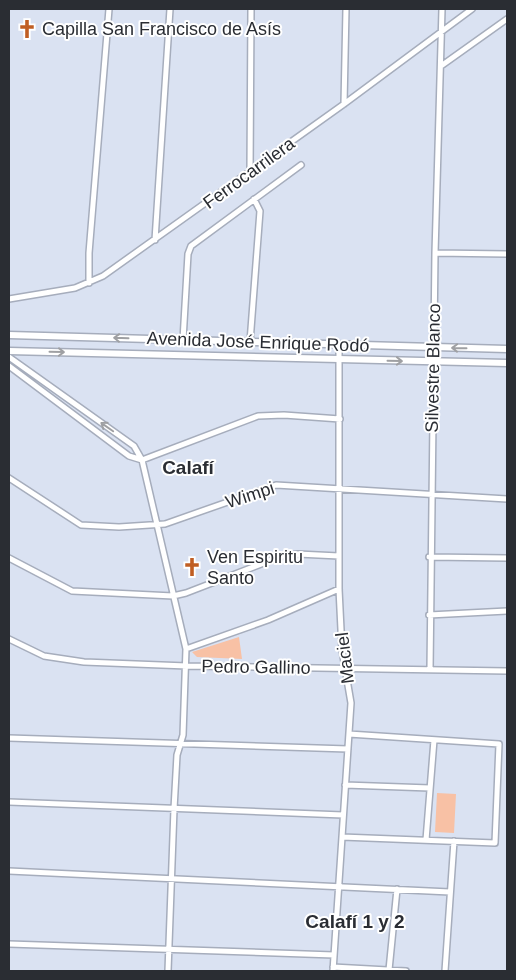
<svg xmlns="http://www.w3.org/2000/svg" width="516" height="980" font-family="Helvetica,sans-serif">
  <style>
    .green { fill: #f8c1a5 }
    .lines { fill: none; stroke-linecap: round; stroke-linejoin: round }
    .minor-casing { stroke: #a6adbc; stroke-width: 8 }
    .tertiary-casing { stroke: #a6adbc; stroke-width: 9 }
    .minor { stroke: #fff; stroke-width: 5 }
    .tertiary { stroke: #fff; stroke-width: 6 }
    .oneway { stroke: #9fa0a3 }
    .labels { text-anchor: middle; stroke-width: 4; stroke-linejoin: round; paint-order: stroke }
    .poi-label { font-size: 18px; fill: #2a2d33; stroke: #fff; text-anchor: start }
    .street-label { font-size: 18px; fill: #2a2d33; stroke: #fff }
    .neighbourhood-label { font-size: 19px; font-weight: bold; fill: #2a2d33; stroke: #fff }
  </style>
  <rect width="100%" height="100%" fill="#dae2f2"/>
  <path class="green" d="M239,637L242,659L197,657L192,652Z
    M437,793L456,794L454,833L435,832Z"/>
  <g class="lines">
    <g class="minor-casing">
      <path id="minor" d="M441,66L507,19
        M344,104L346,9
        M250,172L251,9
        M155,240L170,9
        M435,253L507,254
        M89,283V253L109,9
        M9,299L75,288L103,276L344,104L472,9
        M183,340L188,254L191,246L301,165
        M250,342L260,211L254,199
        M9,357L134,446L142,460L186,649L183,735L177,755L174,809L168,971
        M9,366L129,456L142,460
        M142,460L258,416L284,415L340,419
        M9,478L81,525L119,527L165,524L276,485L507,499
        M429,557L507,558
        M9,558L72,591L173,596L186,593L282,556L298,554L339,556
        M429,615L507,611
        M9,639L44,656L84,662L187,666L507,671
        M186,649L268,620L339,589
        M430,670L435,253L442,9
        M9,738L348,749
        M345,785L430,788
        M9,802L343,815
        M342,837L495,843L499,744L349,734
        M426,840L434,740
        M9,871L450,892
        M9,944L334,955
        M333,967L406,971
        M389,970L397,889
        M333,971L351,703L342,650L339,589V345
        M445,971L454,841"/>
    </g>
    <g class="tertiary-casing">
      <path id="tertiary" d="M9,335L507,349
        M9,351L507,363"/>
    </g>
    <use href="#minor" class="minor"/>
    <use href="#tertiary" class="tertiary"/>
  </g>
  <defs><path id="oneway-shaft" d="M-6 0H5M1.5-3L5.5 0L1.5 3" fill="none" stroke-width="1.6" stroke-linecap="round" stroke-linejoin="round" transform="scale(1.25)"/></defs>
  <g class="oneway">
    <use href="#oneway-shaft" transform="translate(121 338) rotate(-178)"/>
    <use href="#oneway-shaft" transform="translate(459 348) rotate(-179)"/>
    <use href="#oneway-shaft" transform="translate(57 352) rotate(1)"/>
    <use href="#oneway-shaft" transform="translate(395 361) rotate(1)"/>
    <use href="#oneway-shaft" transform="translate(107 427) rotate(-145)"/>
  </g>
  <defs>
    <g id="church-bare" transform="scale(1.5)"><path d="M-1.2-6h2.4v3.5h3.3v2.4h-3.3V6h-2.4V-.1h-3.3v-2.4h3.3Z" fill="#c05e23" stroke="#fff" stroke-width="2.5" paint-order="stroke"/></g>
  </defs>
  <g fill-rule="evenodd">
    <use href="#church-bare" x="27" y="29"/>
    <use href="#church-bare" x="192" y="567"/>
  </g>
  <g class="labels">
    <g class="poi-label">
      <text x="42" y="35">Capilla San Francisco de Asís</text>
      <text x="207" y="563">Ven Espiritu<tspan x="207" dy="21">Santo</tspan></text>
    </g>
    <g class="street-label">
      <text transform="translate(249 173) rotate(-36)" y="6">Ferrocarrilera</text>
      <text transform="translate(258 342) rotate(2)" y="6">Avenida José Enrique Rodó</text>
      <text transform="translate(433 368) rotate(-89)" y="6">Silvestre Blanco</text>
      <text transform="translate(250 495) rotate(-18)" y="6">Wimpi</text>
      <text transform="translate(345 658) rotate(-97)" y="6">Maciel</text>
      <text transform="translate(256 667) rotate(1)" y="6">Pedro Gallino</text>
    </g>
    <g class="neighbourhood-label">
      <text x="188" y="474">Calafí</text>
      <text x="355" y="928">Calafí 1 y 2</text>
    </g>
  </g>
  <rect width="516" height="980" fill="none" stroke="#2a2d33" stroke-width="20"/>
</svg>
